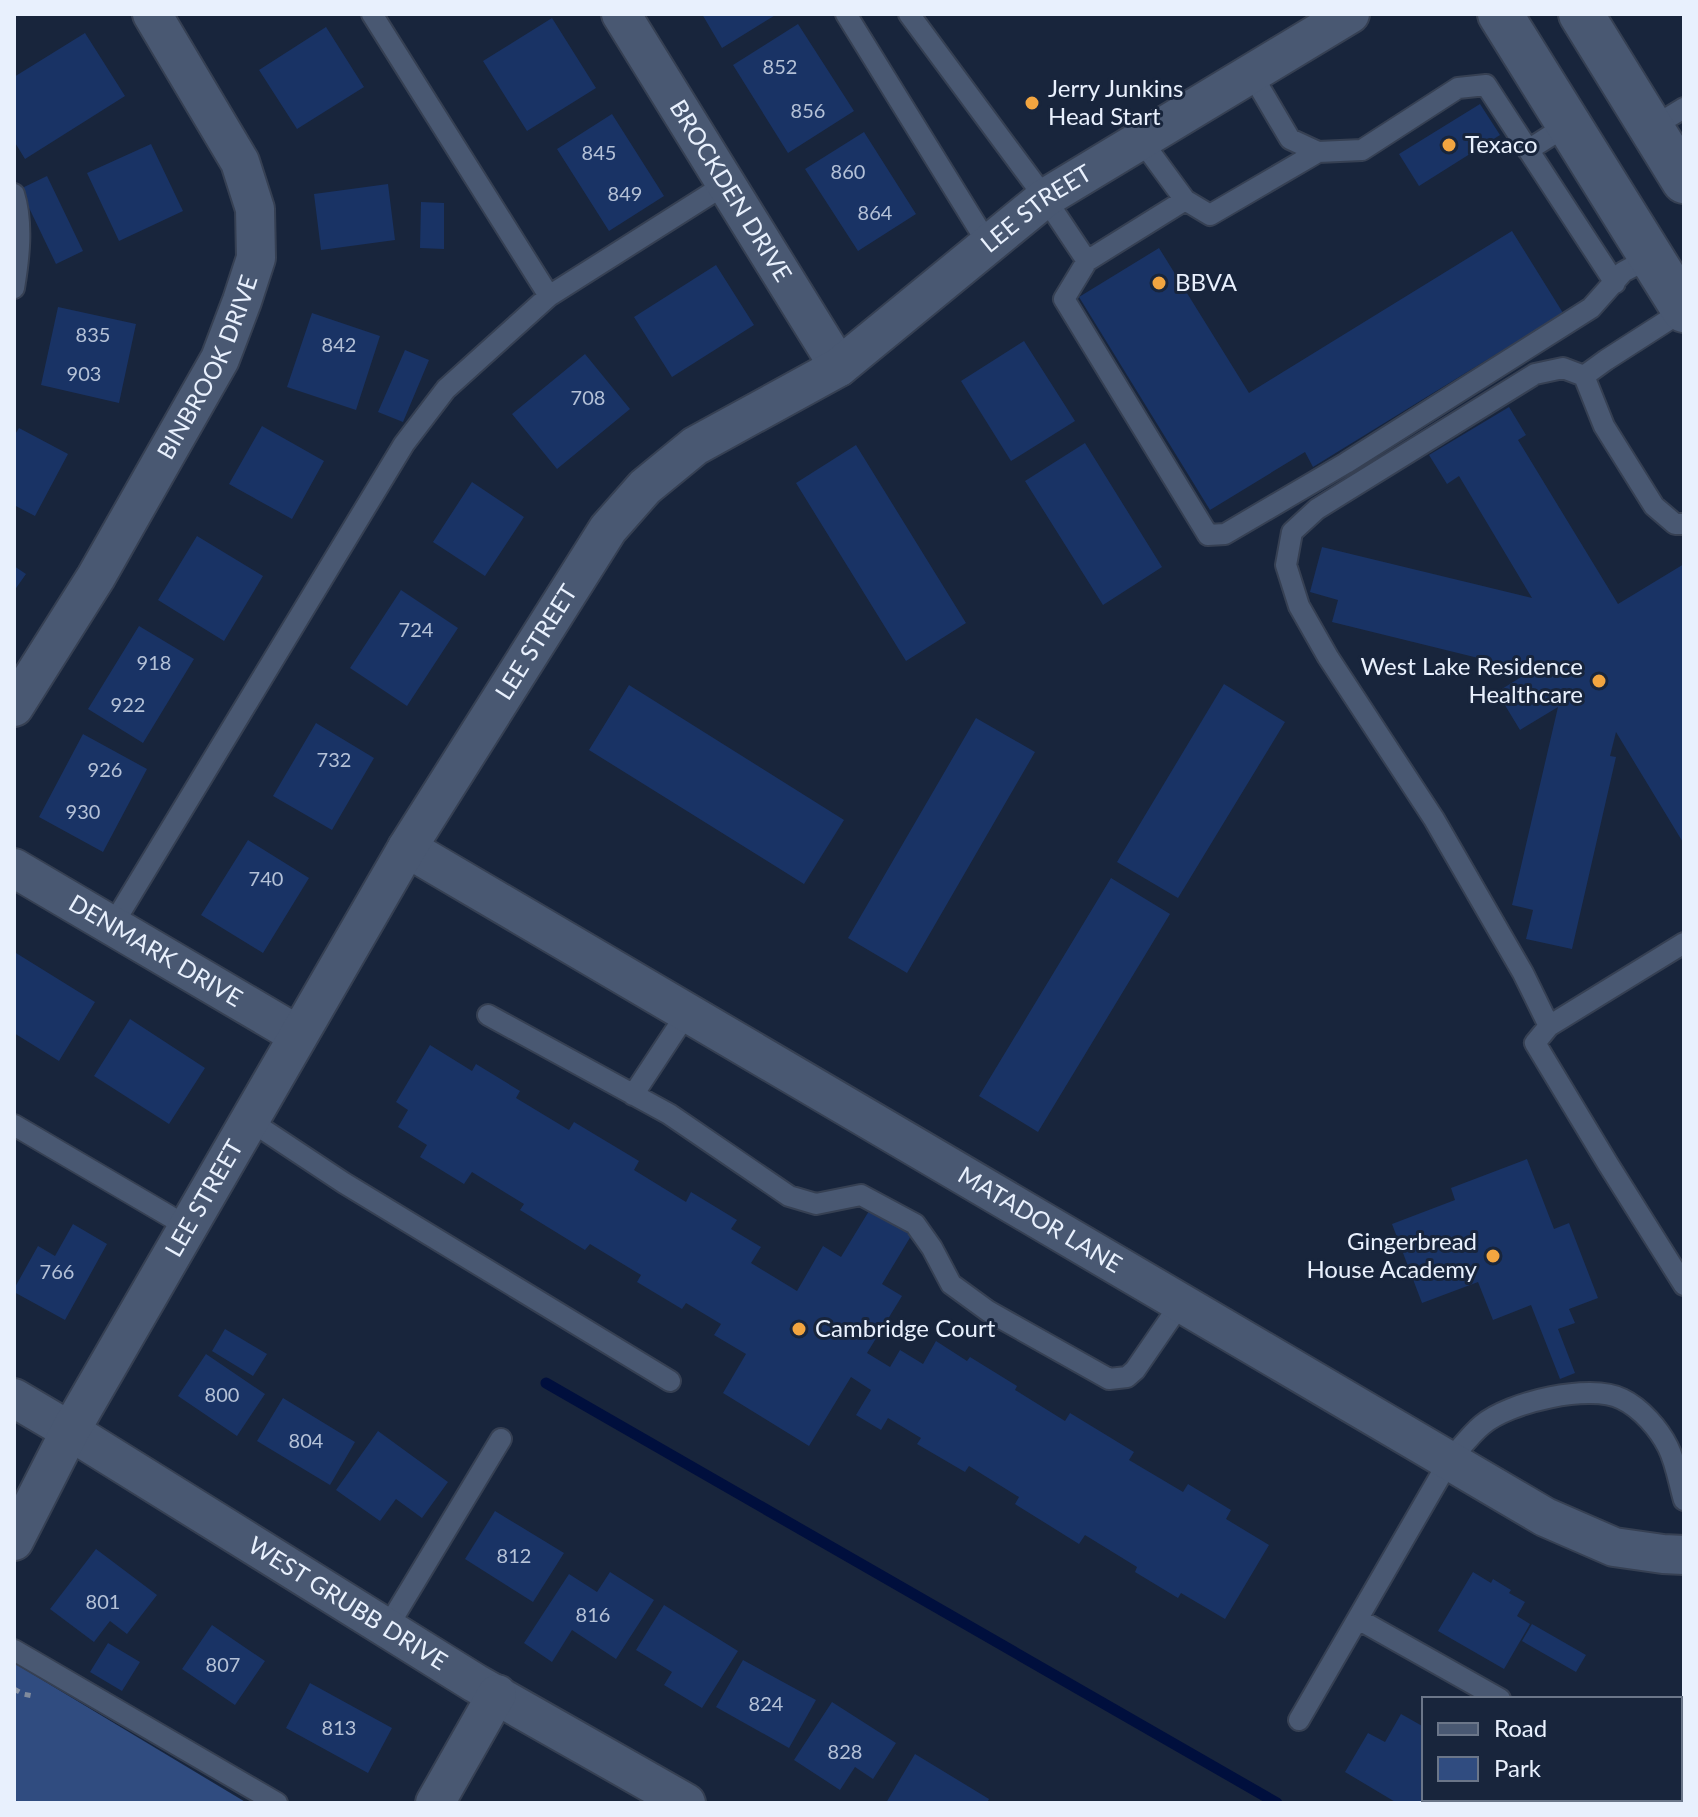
<svg xmlns="http://www.w3.org/2000/svg" width="1698" height="1817" font-family="Lato,sans-serif">
  <style>
    .green { fill: #304c80 }
    .lines { fill: none; stroke-linecap: round; stroke-linejoin: round }
    .stream { stroke: #000f3d; stroke-width: 11 }
    .building { fill: #193365 }
    .service-casing { stroke: #364053; stroke-width: 24 }
    .minor-casing { stroke: #364053; stroke-width: 42 }
    .secondary-casing { stroke: #364053; stroke-width: 48 }
    .path { stroke: #808b9d; stroke-width: 5; stroke-dasharray: 6 6; stroke-linecap: butt }
    .service { stroke: #495872; stroke-width: 20 }
    .minor { stroke: #495872; stroke-width: 38 }
    .secondary { stroke: #495872; stroke-width: 44 }
    .poi-dot { fill: #f2a540; stroke: #18253c; stroke-width: 3 }
    .labels { text-anchor: middle; stroke-width: 6; stroke-linejoin: round; paint-order: stroke }
    .number-label { font-size: 20px; fill: #b4c1d7 }
    .poi-label { font-size: 24px; fill: #e8f0fd; stroke: #18253c; text-anchor: start }
    .street-label { font-size: 24px; fill: #e8f0fd; stroke: #18253c }
  </style>
  <rect width="100%" height="100%" fill="#18253c"/>
  <path class="green" d="M14,1663L247,1803H14Z"/>
  <g class="lines">
    <path class="stream" d="M546,1383L1277,1803"/>
  </g>
  <path class="building" d="M702,14H777L722,48Z
    M552,18L596,88L527,131L483,61Z
    M798,24L854,111L788,153L733,65Z
    M326,27L364,87L297,129L259,70Z
    M85,33L125,96L25,159L14,141V77Z
    M1480,104L1500,135L1419,186L1399,154Z
    M612,114L664,196L609,231L557,149Z
    M864,132L916,214L858,251L805,169Z
    M151,144L183,211L119,241L87,173Z
    M47,176L83,251L56,264L20,189Z
    M388,184L395,240L321,250L314,194Z
    M421,202L444,203V249L420,248Z
    M1512,231L1563,313L1313,467L1305,452L1210,510L1079,297L1159,248L1249,393Z
    M716,265L754,325L672,377L634,317Z
    M58,307L136,324L119,403L41,385Z
    M312,313L380,336L356,410L287,387Z
    M1024,341L1075,421L1011,461L961,381Z
    M405,350L429,360L403,422L378,412Z
    M585,354L630,409L557,469L512,414Z
    M1509,407L1526,435L1518,440L1618,604L1684,564V844L1616,732L1610,756L1616,757L1572,949L1526,939L1533,910L1512,905L1558,707L1520,730L1497,692L1531,671L1332,622L1338,600L1310,592L1322,547L1532,598L1459,476L1447,484L1429,455Z
    M262,426L324,461L292,519L229,484Z
    M19,428L68,454L35,516L14,505V436Z
    M1085,443L1162,567L1103,605L1025,481Z
    M856,445L966,623L906,661L796,483Z
    M472,482L524,517L485,576L433,542Z
    M197,536L263,576L224,641L158,600Z
    M14,566L26,574L14,591Z
    M401,590L458,628L407,706L350,668Z
    M139,626L194,659L143,743L88,709Z
    M1224,684L1285,722L1178,898L1117,862Z
    M629,685L844,820L804,884L589,750Z
    M976,718L1035,752L907,973L848,938Z
    M316,723L374,758L332,830L273,796Z
    M83,734L147,769L103,852L39,817Z
    M248,840L309,878L263,953L201,915Z
    M1111,878L1170,914L1038,1132L979,1096Z
    M16,953L95,1002L59,1061L14,1033V956Z
    M130,1019L205,1068L169,1124L94,1076Z
    M430,1045L472,1071L476,1064L520,1091L516,1098L569,1130L574,1122L639,1161L634,1170L686,1202L691,1192L737,1220L731,1229L761,1247L751,1263L797,1291L823,1246L841,1257L872,1206L914,1231L882,1284L902,1296L867,1353L890,1367L900,1350L923,1364L936,1341L967,1361L970,1357L1017,1386L1015,1390L1065,1421L1070,1413L1134,1452L1129,1460L1183,1492L1188,1484L1231,1510L1226,1519L1269,1545L1225,1619L1181,1593L1178,1598L1135,1572L1137,1567L1085,1535L1079,1544L1015,1504L1019,1497L969,1466L965,1472L917,1444L921,1438L888,1418L881,1430L856,1415L871,1390L851,1377L809,1446L723,1393L746,1354L714,1335L721,1324L686,1303L682,1309L637,1282L641,1275L590,1244L585,1250L520,1210L524,1204L472,1172L464,1184L420,1157L427,1145L398,1127L408,1110L396,1102Z
    M1527,1159L1554,1229L1569,1223L1598,1298L1569,1309L1575,1323L1558,1329L1575,1373L1560,1379L1531,1305L1493,1320L1478,1282L1422,1303L1392,1224L1455,1200L1451,1188Z
    M73,1224L107,1244L65,1320L14,1292V1289L38,1246L55,1256Z
    M225,1329L267,1354L253,1376L212,1351Z
    M206,1354L265,1394L237,1436L178,1396Z
    M283,1398L355,1442L330,1485L257,1441Z
    M378,1431L448,1482L422,1518L396,1499L380,1521L336,1490Z
    M495,1511L564,1553L533,1602L465,1559Z
    M96,1549L157,1595L127,1634L110,1621L94,1642L50,1609Z
    M610,1572L654,1600L616,1659L572,1630L552,1662L524,1643L569,1574L597,1592Z
    M1473,1572L1491,1583L1493,1579L1511,1590L1509,1593L1525,1602L1517,1616L1530,1624L1504,1669L1438,1631Z
    M664,1605L738,1651L702,1708L664,1685L672,1672L636,1650Z
    M1532,1624L1586,1655L1576,1672L1522,1641Z
    M212,1625L265,1661L235,1705L182,1669Z
    M108,1643L140,1662L122,1691L90,1672Z
    M743,1660L816,1700L789,1748L716,1707Z
    M310,1683L392,1728L368,1773L286,1728Z
    M832,1702L896,1743L873,1779L855,1767L840,1790L794,1760Z
    M1401,1714L1424,1727V1799H1545L1552,1803H1397L1345,1772L1368,1733L1385,1742Z
    M915,1754L989,1799L987,1803H886Z"/>
  <g class="lines">
    <g class="service-casing">
      <path id="service" d="M372,14L549,296
        M846,14L988,244
        M909,14L1045,198L1087,261L1064,299L1208,535L1225,534L1346,463L1591,308L1623,272L1651,257
        M1251,73L1290,139L1318,152L1362,150L1458,88L1486,85L1615,283
        M1651,128L1684,108
        M1141,140L1185,200L1210,215L1318,152
        M1528,150L1569,124
        M14,194C23,223 19,258 14,288
        M1087,261L1185,200
        M1684,310L1606,360L1584,376L1604,426L1654,506L1675,524H1684
        M112,926L404,444L446,389L549,296L726,184
        M1684,943L1549,1026L1535,1043L1608,1164L1684,1285
        M488,1015L669,1114L789,1196L816,1204L861,1195L915,1224L932,1248L951,1284L988,1311L1109,1379L1127,1377L1135,1370L1181,1303
        M1549,1026L1523,973L1434,819L1328,657L1299,606L1286,565L1292,532L1317,509L1535,374L1563,368L1584,376
        M633,1095L687,1013
        M249,1120L344,1183L670,1381
        M14,1125L188,1227
        M1358,1619L1500,1699
        M387,1628L501,1439
        M14,1650L277,1803
        M1299,1720L1449,1461C1460,1449 1470,1435 1482,1425C1509,1402 1590,1383 1622,1399C1641,1408 1659,1429 1668,1447C1676,1463 1679,1483 1684,1500
        M1680,1729L1684,1723
        M1675,1799L1682,1803"/>
    </g>
    <g class="minor-casing">
      <g id="minor">
        <path id="s1" d="M621,14L839,367"/>
        <path id="s2" d="M14,707L96,577L220,359L242,301L256,258L255,209L240,162L152,14"/>
        <path id="s3" d="M407,848L1545,1517L1614,1547L1663,1554L1684,1555"/>
        <path id="s4" d="M14,868L298,1035"/>
        <path id="s5" d="M14,1398L70,1431L475,1683L686,1803"/>
        <path id="s6" d="M14,1541L70,1431L407,848L608,529L645,487L695,446L839,367L1045,198L1350,14"/>
        <path d="M435,1803L497,1694"/>
      </g>
    </g>
    <g class="secondary-casing">
      <path id="secondary" d="M1500,14L1684,310
        M1581,14L1684,181"/>
    </g>
    <path class="path" d="M14,1689L23,1694L33,1696"/>
    <use href="#service" class="service"/>
    <use href="#minor" class="minor"/>
    <use href="#secondary" class="secondary"/>
  </g>
  <g class="poi-dot">
    <circle cx="1032" cy="103" r="8"/>
    <circle cx="1449" cy="145" r="8"/>
    <circle cx="1159" cy="283" r="8"/>
    <circle cx="1599" cy="681" r="8"/>
    <circle cx="1493" cy="1256" r="8"/>
    <circle cx="799" cy="1329" r="8"/>
  </g>
  <g class="labels">
    <g class="number-label">
      <text x="780" y="74">852</text>
      <text x="808" y="118">856</text>
      <text x="599" y="160">845</text>
      <text x="848" y="179">860</text>
      <text x="625" y="201">849</text>
      <text x="875" y="220">864</text>
      <text x="93" y="342">835</text>
      <text x="339" y="352">842</text>
      <text x="84" y="381">903</text>
      <text x="588" y="405">708</text>
      <text x="416" y="637">724</text>
      <text x="154" y="670">918</text>
      <text x="128" y="712">922</text>
      <text x="334" y="767">732</text>
      <text x="105" y="777">926</text>
      <text x="83" y="819">930</text>
      <text x="266" y="886">740</text>
      <text x="57" y="1279">766</text>
      <text x="222" y="1402">800</text>
      <text x="306" y="1448">804</text>
      <text x="514" y="1563">812</text>
      <text x="103" y="1609">801</text>
      <text x="593" y="1622">816</text>
      <text x="223" y="1672">807</text>
      <text x="766" y="1711">824</text>
      <text x="339" y="1735">813</text>
      <text x="845" y="1759">828</text>
    </g>
    <g class="poi-label">
      <text x="1048" y="97">Jerry Junkins<tspan x="1048" dy="28">Head Start</tspan></text>
      <text x="1465" y="153">Texaco</text>
      <text x="1175" y="291">BBVA</text>
      <text x="1583" y="675" text-anchor="end">West Lake Residence<tspan x="1583" dy="28">Healthcare</tspan></text>
      <text x="1477" y="1250" text-anchor="end">Gingerbread<tspan x="1477" dy="28">House Academy</tspan></text>
      <text x="815" y="1337">Cambridge Court</text>
    </g>
    <g class="street-label">
      <text dy="8" stroke="none"><textPath href="#s1" startOffset="208">BROCKDEN DRIVE</textPath></text>
      <text dy="8" stroke="none"><textPath href="#s6" startOffset="1712">LEE STREET</textPath></text>
      <text dy="8" stroke="none"><textPath href="#s2" startOffset="392">BINBROOK DRIVE</textPath></text>
      <text dy="8" stroke="none"><textPath href="#s6" startOffset="1040">LEE STREET</textPath></text>
      <text dy="8" stroke="none"><textPath href="#s4" startOffset="164">DENMARK DRIVE</textPath></text>
      <text dy="8" stroke="none"><textPath href="#s6" startOffset="392">LEE STREET</textPath></text>
      <text dy="8" stroke="none"><textPath href="#s3" startOffset="734">MATADOR LANE</textPath></text>
      <text dy="8" stroke="none"><textPath href="#s5" startOffset="392">WEST GRUBB DRIVE</textPath></text>
    </g>
  </g>
  <rect width="1698" height="1817" fill="none" stroke="#e8f0fd" stroke-width="32"/>
  <rect x="1422" y="1697" width="260" height="104" fill="#18253c" stroke="#6b7689" stroke-width="2"/>
  <rect x="1438" y="1723" width="40" height="12" fill="#495872" stroke="#6b7689" stroke-width="2"/>
  <text x="1494" y="1737" font-size="24" fill="#e8f0fd">Road</text>
  <rect x="1438" y="1757" width="40" height="24" fill="#304c80" stroke="#6b7689" stroke-width="2"/>
  <text x="1494" y="1777" font-size="24" fill="#e8f0fd">Park</text>
</svg>
